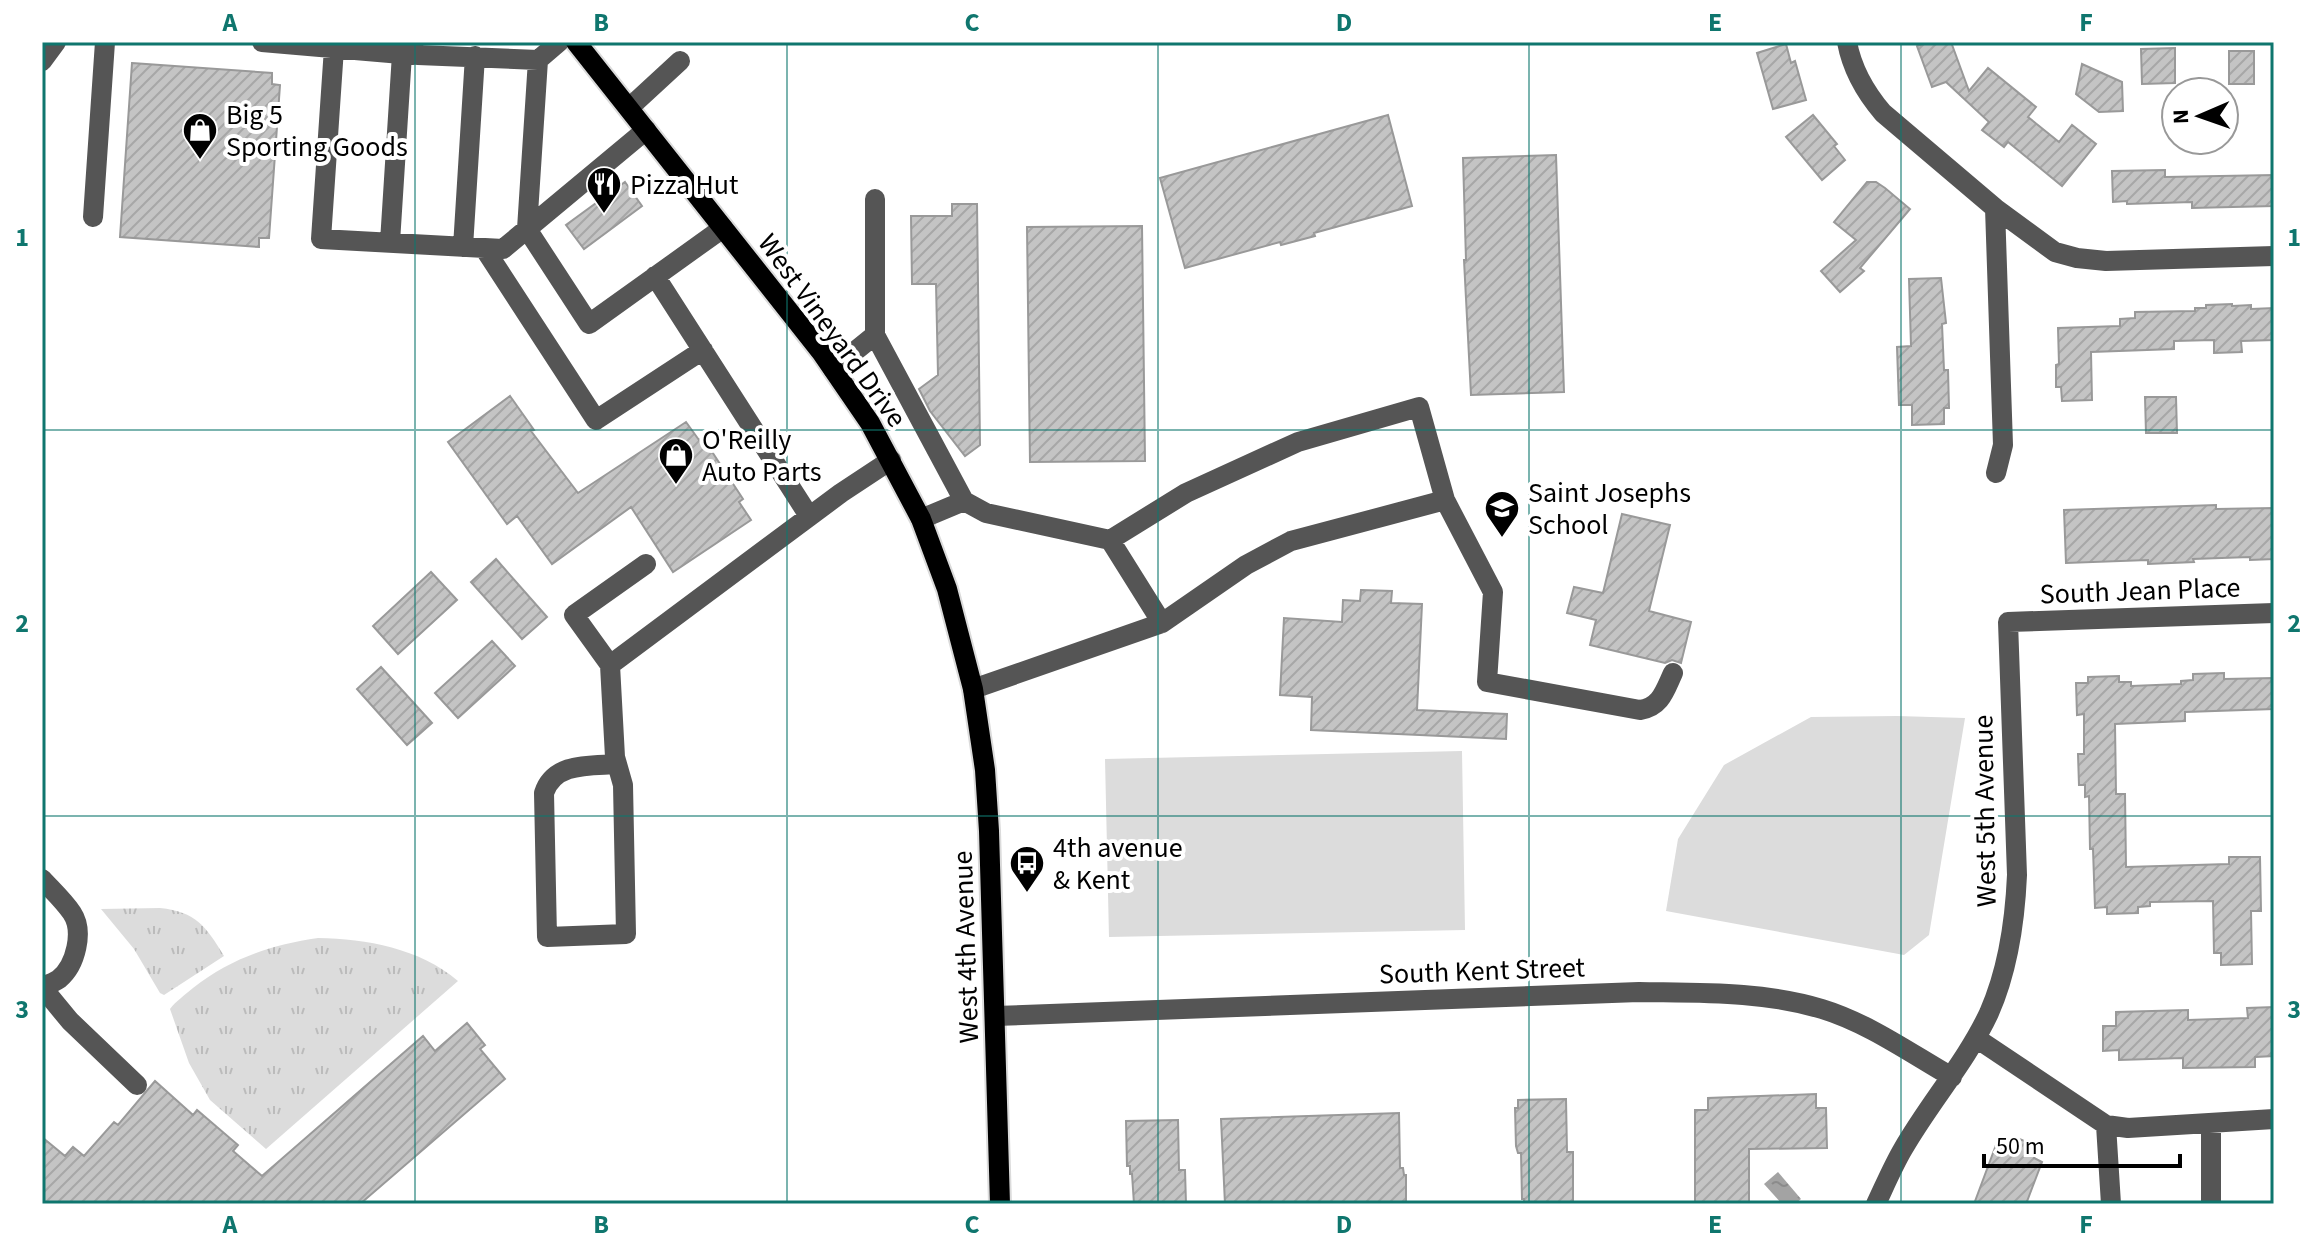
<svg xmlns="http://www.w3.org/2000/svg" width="2316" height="1246" font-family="'Source Sans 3',sans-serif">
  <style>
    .grass { fill: url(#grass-tufts) }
    .garden { fill: #dcdcdc }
    .water { fill: url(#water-ripples) }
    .building { fill: url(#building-hatch); stroke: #999; stroke-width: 2 }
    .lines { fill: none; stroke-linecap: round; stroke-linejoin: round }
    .major-casing { stroke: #dbdbdb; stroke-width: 24 }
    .minor { stroke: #555; stroke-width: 20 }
    .major { stroke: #000; stroke-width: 20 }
    .grid { fill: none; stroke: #0f766e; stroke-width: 2; stroke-opacity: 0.55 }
    .labels { text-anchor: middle; stroke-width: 8; stroke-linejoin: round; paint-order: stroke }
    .poi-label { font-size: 28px; fill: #000; stroke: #fff; text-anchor: start }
    .street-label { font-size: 28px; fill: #000; stroke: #fff }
    .neatline { fill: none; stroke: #0f766e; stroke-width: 3 }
    .grid-label { font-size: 26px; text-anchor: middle; font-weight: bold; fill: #0f766e }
  </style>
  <defs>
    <pattern id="grass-tufts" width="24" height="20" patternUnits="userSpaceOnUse" patternTransform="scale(2)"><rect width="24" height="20" fill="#dcdcdc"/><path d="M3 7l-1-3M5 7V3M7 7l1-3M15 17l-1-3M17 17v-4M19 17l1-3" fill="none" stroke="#bbb"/></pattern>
    <pattern id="water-ripples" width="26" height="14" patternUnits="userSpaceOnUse" patternTransform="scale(2)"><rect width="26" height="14" fill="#a3a3a3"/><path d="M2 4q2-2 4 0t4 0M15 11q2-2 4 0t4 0" fill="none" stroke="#8b8b8b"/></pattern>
    <pattern id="building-hatch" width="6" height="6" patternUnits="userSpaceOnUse" patternTransform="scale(2)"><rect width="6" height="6" fill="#c4c4c4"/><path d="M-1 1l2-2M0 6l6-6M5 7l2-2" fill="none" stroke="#a7a7a7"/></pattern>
  </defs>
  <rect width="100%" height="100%" fill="#fff"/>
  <path class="grass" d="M160,908C196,912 206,926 224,956L164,995L160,993L134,949L101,909Z
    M318,938C367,939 419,948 458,981L266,1149L210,1100L189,1063L170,1009C176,1001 185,995 193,988C231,958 271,945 318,938Z"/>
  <path class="garden" d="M1897,716L1965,718L1929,935L1904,955L1666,911L1678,839L1724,765L1811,717Z
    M1462,751L1465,930L1109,937L1105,759Z"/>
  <path class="water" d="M1778,1172L1801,1199L1795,1204H1782L1764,1184Z"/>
  <path class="building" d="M1929,42H1951L1969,91L1988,68L2036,107L2028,117L2059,142L2072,125L2096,144L2062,186L2008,142L2004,147L1982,130L1989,122L1946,82L1932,87L1917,46Z
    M1786,44L1791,63L1795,61L1806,100L1773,109L1757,53Z
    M2175,48V83L2142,84L2141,49Z
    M2229,51H2254V84H2229Z
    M132,63L272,73V84L280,85L269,238H259V247L120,237Z
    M2082,64L2122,82L2123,111L2099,112L2076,94Z
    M1388,115L1412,206L1314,233L1315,236L1281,245L1280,242L1185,268L1160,178Z
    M1813,115L1837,144L1834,146L1845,160L1822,180L1786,137Z
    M1556,155L1564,392L1471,395L1464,260H1466L1463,158Z
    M2165,170V177L2274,175V206L2192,208V202L2127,204V201L2113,202L2112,171Z
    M625,182L642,206L584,249L566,225Z
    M1867,182H1876L1885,188L1910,209L1860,268L1864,271L1840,292L1821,271L1856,240L1834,222Z
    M952,204H977L980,445L965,456L930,411L919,389L938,375L936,284H912L911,216H952Z
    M1142,226L1145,461L1030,462L1027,227Z
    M1941,278L1946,323L1942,324L1944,370H1948L1949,408H1944V424L1912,425V405H1899L1897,347L1911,346L1909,279Z
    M2232,304V306L2251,305V309L2274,308V340L2241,341L2242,352L2214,353V340L2174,341V349L2091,352L2092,400L2062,401L2061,387H2056V365L2059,364L2058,328L2120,326V319L2135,318V312L2195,311V308H2206V305Z
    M510,396L534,430L531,431L578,493L686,422L699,440L703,438L743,499L739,502L751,520L673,572L631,507L552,564L517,516L507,524L448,442Z
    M2145,397H2176L2177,433H2146Z
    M2216,505V509L2274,508V559L2250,560V557L2193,559L2194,562L2148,564V560L2066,563L2064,510Z
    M1622,514L1670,525L1649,611L1691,622L1681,663L1672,660L1665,663L1590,645L1596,620L1567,613L1574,587L1603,593Z
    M496,559L547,617L522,639L471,582Z
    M431,572L457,600L398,654L373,626Z
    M1361,590L1392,591L1391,603L1422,604L1417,710L1507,714L1506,739L1311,730L1312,697L1280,695L1284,618L1342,622L1343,600L1360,601Z
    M492,641L515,666L458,718L435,693Z
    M381,667L432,723L407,745L357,689Z
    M2224,673V679L2274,678V709L2185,712V721L2115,724L2116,794H2125L2126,867L2229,864V857H2260L2261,911H2251L2252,964L2221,965V953H2214L2213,901L2150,902V906L2138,907V913L2107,914V907L2095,908L2093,849H2090L2089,796L2085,797V785H2079L2078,754H2084V714L2077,715L2076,683H2088V677L2119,676V682H2131V686L2181,684V681L2193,680V674Z
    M2274,1007V1056L2255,1057V1067L2183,1068V1058L2119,1060V1050L2103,1051V1026H2116V1012L2188,1010V1020L2248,1018L2247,1008Z
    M467,1023L485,1045L480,1049L505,1079L360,1204H42V1137L65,1156L73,1147L84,1156L114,1122L118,1125L155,1081L193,1115L197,1110L238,1145L233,1151L262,1176L423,1036L435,1051Z
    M1816,1094V1108H1826L1827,1148L1749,1149V1204H1695V1110H1708V1098Z
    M1566,1099L1567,1152H1573V1204H1524V1199H1522L1521,1153H1518L1516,1146L1515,1108H1518V1100Z
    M1399,1113L1400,1168H1403L1404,1175H1406V1204H1225L1221,1119Z
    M1178,1120L1179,1170H1185L1186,1204H1134L1132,1174H1130V1166H1127L1126,1121Z
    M2014,1137L2038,1146L2034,1158L2042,1162L2026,1204H1974L1996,1145L2009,1150Z"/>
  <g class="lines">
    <g class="major-casing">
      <path id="major" d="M576,42L822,353L870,423L921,519L947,589L973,689L985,770L989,831L1000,1204"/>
    </g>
    <path class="minor" d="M262,42L413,55
      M329,42L334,48L321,239L503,249L646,130
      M409,42L418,55L538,60L559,42
      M1847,42C1852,69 1865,92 1883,113L1995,208L2003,445L1996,473
      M538,60L527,229L589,324L723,228
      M42,61L56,42
      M629,108L680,61
      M1995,208L2055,252L2077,258L2106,261L2274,256
      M93,217L105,42
      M390,242L402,54
      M463,247L475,56
      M484,248L596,420L703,350
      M655,276L809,516
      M875,335V199
      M833,369L875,335L964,501L986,513L1110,540L1162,623
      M921,519L964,501
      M1110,540L1186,493L1298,442L1419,407L1445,500L1493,592L1487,682L1640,710C1661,707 1665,690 1673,673
      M610,665L841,493L891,460
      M973,689L1162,623L1246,565L1291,541L1445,500
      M617,764C590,766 554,762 544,793L547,937L626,934L623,785L615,757L610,665L574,615L646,564
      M42,879C52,890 64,901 72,913C84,931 76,965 59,979C55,982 47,985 42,987
      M42,987L70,1021L137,1085
      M995,1016L1639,992C1701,993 1762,991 1822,1009C1868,1023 1910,1053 1952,1077
      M1976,1038L2106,1125L2128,1128L2274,1119
      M2106,1125L2111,1204
      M1876,1204C1885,1185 1893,1166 1903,1149C1930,1102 1966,1062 1989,1013C2008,970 2015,921 2017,875L2008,622L2274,613
      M2211,1204V1123"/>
    <use href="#major" class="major"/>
  </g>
  <path class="grid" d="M415,42V1204M787,42V1204M1158,42V1204M1529,42V1204M1901,42V1204M42,430H2274M42,816H2274"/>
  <defs>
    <g id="shop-pin" transform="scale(1.8)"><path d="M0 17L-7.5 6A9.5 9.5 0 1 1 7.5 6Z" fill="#000" stroke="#fff"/><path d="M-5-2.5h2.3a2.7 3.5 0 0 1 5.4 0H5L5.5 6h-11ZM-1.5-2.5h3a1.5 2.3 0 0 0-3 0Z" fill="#fff"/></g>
    <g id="restaurant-pin" transform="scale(1.8)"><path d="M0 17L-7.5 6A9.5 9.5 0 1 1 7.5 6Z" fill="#000" stroke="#fff"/><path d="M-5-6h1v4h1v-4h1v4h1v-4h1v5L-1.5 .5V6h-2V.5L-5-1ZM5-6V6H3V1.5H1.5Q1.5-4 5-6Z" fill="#fff"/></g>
    <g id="school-pin" transform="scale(1.8)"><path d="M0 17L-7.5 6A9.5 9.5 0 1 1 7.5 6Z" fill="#000" stroke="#fff"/><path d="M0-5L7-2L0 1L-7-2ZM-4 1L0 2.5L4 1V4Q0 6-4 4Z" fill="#fff"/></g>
    <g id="bus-pin" transform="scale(1.8)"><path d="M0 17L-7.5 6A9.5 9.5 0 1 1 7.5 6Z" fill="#000" stroke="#fff"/><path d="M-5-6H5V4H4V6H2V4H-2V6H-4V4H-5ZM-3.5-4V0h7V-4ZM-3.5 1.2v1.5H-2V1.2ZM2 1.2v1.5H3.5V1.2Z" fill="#fff"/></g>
  </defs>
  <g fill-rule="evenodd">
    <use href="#shop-pin" x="200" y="130"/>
    <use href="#restaurant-pin" x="604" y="184"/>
    <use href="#shop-pin" x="676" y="455"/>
    <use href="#school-pin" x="1502" y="508"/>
    <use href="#bus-pin" x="1027" y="863"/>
  </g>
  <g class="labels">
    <g class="poi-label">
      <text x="226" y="124">Big 5<tspan x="226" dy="32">Sporting Goods</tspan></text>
      <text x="630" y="194">Pizza Hut</text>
      <text x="702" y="449">O'Reilly<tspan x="702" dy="32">Auto Parts</tspan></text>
      <text x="1528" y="502">Saint Josephs<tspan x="1528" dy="32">School</tspan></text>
      <text x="1053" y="857">4th avenue<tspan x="1053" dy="32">&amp; Kent</tspan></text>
    </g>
    <g class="street-label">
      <text transform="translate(833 330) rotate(54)" y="10">West Vineyard Drive</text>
      <text transform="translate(2140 590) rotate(-2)" y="10">South Jean Place</text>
      <text transform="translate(1984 811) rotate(-91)" y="10">West 5th Avenue</text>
      <text transform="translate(965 947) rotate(-92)" y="10">West 4th Avenue</text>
      <text transform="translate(1482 970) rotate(-2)" y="10">South Kent Street</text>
    </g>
  </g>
  <rect width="2316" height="1246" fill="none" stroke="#ffffff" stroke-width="88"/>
  <g transform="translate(2200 116) rotate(268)"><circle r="38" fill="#ffffff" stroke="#999999" stroke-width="2"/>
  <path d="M0-6L14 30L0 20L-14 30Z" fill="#000000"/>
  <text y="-12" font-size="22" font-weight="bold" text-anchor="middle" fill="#000000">N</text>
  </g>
  <path d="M1984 1154v12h196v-12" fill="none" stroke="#000000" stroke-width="4"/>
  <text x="1996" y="1154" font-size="24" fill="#000000" stroke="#ffffff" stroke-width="6" paint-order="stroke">50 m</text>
  <rect x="44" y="44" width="2228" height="1158" class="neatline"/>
  <g class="grid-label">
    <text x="230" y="31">A</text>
    <text x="601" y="31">B</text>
    <text x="972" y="31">C</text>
    <text x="1344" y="31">D</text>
    <text x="1715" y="31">E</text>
    <text x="2086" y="31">F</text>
    <text x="22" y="246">1</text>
    <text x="2294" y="246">1</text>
    <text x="22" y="632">2</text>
    <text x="2294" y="632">2</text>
    <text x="22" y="1018">3</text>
    <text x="2294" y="1018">3</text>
    <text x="230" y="1233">A</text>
    <text x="601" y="1233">B</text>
    <text x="972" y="1233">C</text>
    <text x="1344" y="1233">D</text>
    <text x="1715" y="1233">E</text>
    <text x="2086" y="1233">F</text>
  </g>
</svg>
